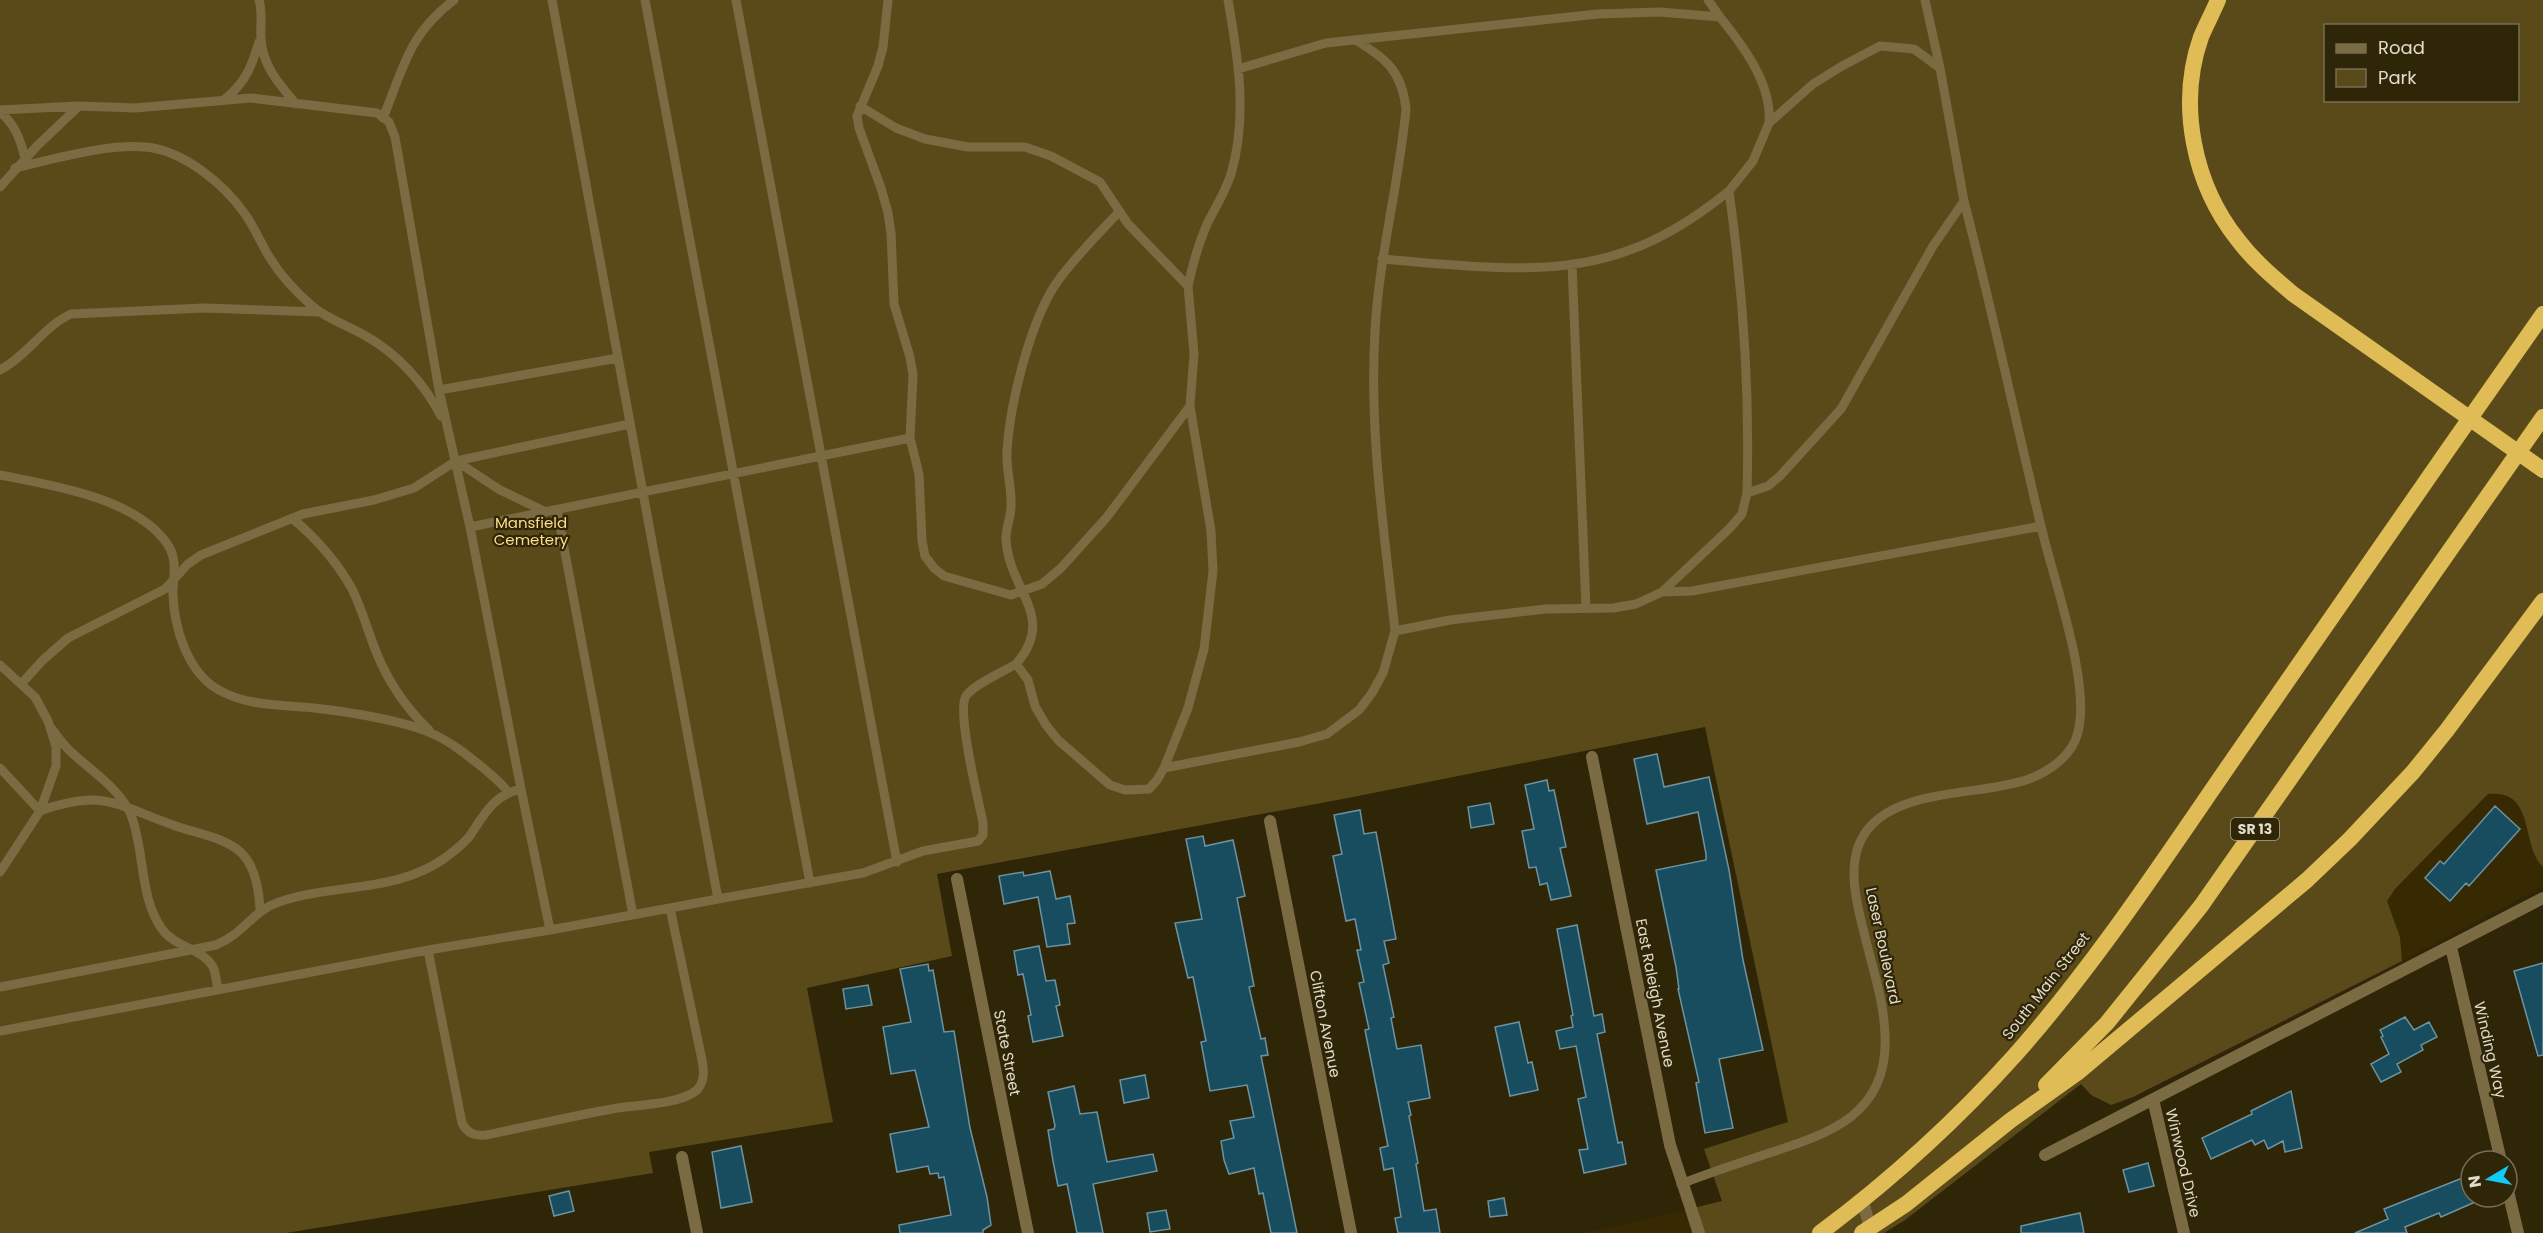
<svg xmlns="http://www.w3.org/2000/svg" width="2543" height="1233" font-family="Poppins,sans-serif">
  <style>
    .built { fill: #372a03 }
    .green { fill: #5a4a1a; fill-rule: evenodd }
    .building { fill: #174d5e; stroke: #6d93a2; stroke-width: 1.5 }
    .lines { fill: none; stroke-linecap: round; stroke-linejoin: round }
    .service { stroke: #7a6b42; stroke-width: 9 }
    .minor { stroke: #7a6b42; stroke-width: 12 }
    .trunk { stroke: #e0bc56; stroke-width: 16 }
    .labels { text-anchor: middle; stroke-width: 4.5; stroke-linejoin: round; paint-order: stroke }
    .shield { fill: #2f2507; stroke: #aca490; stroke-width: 1.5 }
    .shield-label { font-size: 14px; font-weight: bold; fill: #e1dbca }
    .park-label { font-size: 15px; fill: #fcde8b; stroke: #2f2507 }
    .street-label { font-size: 15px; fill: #e1dbca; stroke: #2f2507 }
  </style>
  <rect width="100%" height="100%" fill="#2f2507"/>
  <path class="built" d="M2499,792L2517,802L2524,811L2526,830L2543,867V886L2402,961L2400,937L2387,901L2395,889L2488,794Z
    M1685,1210L1692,1233H1585Z"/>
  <path class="green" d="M0,0H2543V867C2520,844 2536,789 2488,794L2395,889L2387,901L2400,937L2402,961L2133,1097L2111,1105L2091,1095L2081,1084L1905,1220L1884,1233H1692L1685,1210L1722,1201L1704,1149L1788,1122L1705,727L1348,798L937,874L952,956L807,988L833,1122L649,1152L653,1173L286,1233H0ZM2326,26H2518V100H2326Z"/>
  <path class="building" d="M1657,754L1664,787L1709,777L1729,870L1743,960L1763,1050L1719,1059L1733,1128L1705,1133L1696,1083L1699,1082L1678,989H1679L1676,967L1656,870L1706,860V854L1698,812L1647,824L1634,759Z
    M1547,780L1549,791L1554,790L1566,847L1560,848L1571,896L1551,900L1547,883L1540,885L1536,867L1529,868L1522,831L1534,829L1525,785Z
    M1490,803L1494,824L1471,828L1468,807Z
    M2495,806L2520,829L2469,886L2466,883L2450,901L2425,878L2440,861L2444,864Z
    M1360,810L1364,834L1376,832L1396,939L1384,941L1389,963L1383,965L1394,1017L1391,1018L1397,1049L1421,1045L1430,1098L1408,1102L1411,1115L1409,1116L1418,1163L1416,1164L1424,1211L1436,1209L1440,1233H1398L1395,1218L1401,1217L1393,1168L1384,1170L1380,1148L1388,1146L1365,1030L1369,1029L1359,983L1364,982L1357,950H1361L1355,919L1346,921L1333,856L1342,854L1334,815Z
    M1203,836L1205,846L1233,840L1245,896L1237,898L1254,986L1249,987L1261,1039L1265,1038L1268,1055L1261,1056L1297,1233H1271L1263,1193L1259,1194L1254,1168L1229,1174L1224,1160L1221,1141L1234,1138L1230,1121L1254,1117L1247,1085L1210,1091L1201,1042L1206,1041L1193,977L1188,978L1175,923L1202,919L1186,839Z
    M1050,871L1056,899L1070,896L1075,923L1067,924L1070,944L1047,947L1038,897L1004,904L999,876L1023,872L1024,876Z
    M1577,925L1594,1016L1602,1014L1605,1032L1597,1034L1618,1143L1622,1142L1626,1164L1584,1173L1579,1150L1588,1149L1578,1099L1586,1097L1576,1046L1560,1049L1556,1031L1573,1027L1571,1016L1573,1015L1557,929Z
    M1039,946L1046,981L1055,980L1060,1005L1056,1006L1063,1036L1033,1042L1028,1016L1031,1015L1023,974L1018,975L1014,951Z
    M2543,963V1055L2538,1056L2514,971Z
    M928,964L929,971L933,970L944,1032L954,1031L970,1128L987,1197L991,1225L983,1230V1233H900L899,1225L951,1215L944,1177L939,1178L938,1173L930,1174L928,1166L897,1172L890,1134L929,1127L915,1070L891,1074L883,1027L911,1022L900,969Z
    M868,985L872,1005L846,1009L843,989Z
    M2405,1017L2414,1030L2429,1022L2437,1037L2421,1045L2423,1050L2397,1064L2401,1072L2381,1082L2371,1064L2389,1054L2381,1037L2383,1036L2380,1030Z
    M1519,1022L1528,1063L1532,1062L1538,1090L1510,1096L1495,1027Z
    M1145,1075L1149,1098L1124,1103L1120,1080Z
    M1074,1086L1080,1114L1097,1112L1107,1162L1153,1154L1157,1171L1093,1184L1103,1233H1077L1067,1184L1058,1186L1053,1161L1048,1130L1054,1129L1055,1126L1048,1092Z
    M2291,1091L2302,1148L2285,1152L2283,1141L2268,1149L2264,1140L2255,1145L2252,1140L2211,1159L2202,1138L2252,1114L2251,1111Z
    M741,1146L752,1202L721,1208L712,1152Z
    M2148,1163L2154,1186L2129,1192L2123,1170Z
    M2465,1177L2475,1202L2441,1217L2439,1213L2405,1227L2407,1233H2355L2388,1219L2384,1209Z
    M569,1191L574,1211L554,1216L549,1196Z
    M1504,1198L1507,1215L1490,1217L1488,1201Z
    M1166,1210L1170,1229L1150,1232L1147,1213Z
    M2080,1213L2084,1233H2021V1226Z"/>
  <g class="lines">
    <path class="service" d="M259,0C263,13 260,25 261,38C262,65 279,84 296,104
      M552,0L718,899L863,873L923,851L978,841L983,835V823C979,802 956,711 966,696C974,684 1003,672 1016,664
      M645,0L810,883
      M736,0L897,862
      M1708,0L1720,17
      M1357,41C1387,59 1402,72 1406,109C1399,184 1379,256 1375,331C1369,433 1384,529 1395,631
      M1238,69L1326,43L1598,14L1660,12L1720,17C1744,47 1772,84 1769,123
      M226,98C246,82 252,65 259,42
      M860,106L896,128L925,139L968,147H1025L1051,156L1100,182L1128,224L1188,286L1194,354L1190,406L1211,531L1213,571L1204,649L1188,708L1164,768
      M0,110L79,106L135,108L251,98L377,113L389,122L395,137L439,390L470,527L521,789C493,795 484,815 469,837C463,844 453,852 445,858C396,893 334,883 279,902C252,911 245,933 216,945L0,987
      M0,112C15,124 20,139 25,158
      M383,118C404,67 408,35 454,0
      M15,168C54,159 105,144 145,147C183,150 224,184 245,214C255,228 261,244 270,258C281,276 296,292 312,306C327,319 347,325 364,335C397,353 424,383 441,416
      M0,187L37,146L79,106
      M1118,213C1098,234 1078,254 1060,278C1031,316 1010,403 1007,451C1006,470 1012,488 1011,506C1011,517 1006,527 1006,538C1008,591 1058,616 1016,664L1028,680L1035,706L1046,725L1058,740L1110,785L1125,790L1149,789L1157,780L1164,768L1299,742L1327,734L1359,710L1372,693L1383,673L1395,631L1450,620L1546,609L1613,608L1636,604L1662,592L1730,528L1742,514L1747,493L1768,486L1780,476L1841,409L1933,246L1964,201L1940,68L1925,0
      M1382,259C1460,265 1552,279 1627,251C1665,238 1698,216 1729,191
      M1572,264L1586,608
      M1188,286C1193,263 1199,241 1209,220C1217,205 1226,190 1231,174C1248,117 1238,57 1228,0
      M0,370C27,356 44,326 71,314L204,308L318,312
      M439,390L618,358
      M910,438L919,474L922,541L925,556L934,568L944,576L1011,595L1042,584L1061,568L1107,517L1190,406
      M456,461L500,490L546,512
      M0,475C51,485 137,498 168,545C178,561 173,576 173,594C174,627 187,671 217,689C245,706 282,705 314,708C344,711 406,721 433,734C451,742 467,755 482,767C491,775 501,782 508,792
      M1747,493C1750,392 1743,291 1729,191L1753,161L1769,123L1813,84L1842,66L1880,46L1914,49L1940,68
      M557,510L633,915
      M292,518C317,539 336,560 352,589C362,609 368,632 377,654C389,683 406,708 429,730
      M470,527L910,438L913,375L910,357L894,304L891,233L888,213L881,188L859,128L857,116L878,66L883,47L888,0
      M1662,592L1692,591L2041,526
      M0,665L35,697L48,721L56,747V766L40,811
      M21,684L43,660L68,638L165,589L188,564L201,555L303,514L374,500L414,488L456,461L630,424
      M50,727C56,734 61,742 68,749C88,769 120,788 131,815C145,851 139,897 162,929C174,947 202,948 213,967C216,973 216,982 218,989
      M0,768L40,811L0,872
      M521,789L550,930L428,950L462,1123C468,1134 474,1136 486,1135C530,1126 573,1116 617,1108C638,1105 681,1104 697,1090C705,1081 704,1070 702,1060L670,908L718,899
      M40,811C103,788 116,805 173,825C194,833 220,836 238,850C255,863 259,890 260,909
      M550,930L670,908
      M0,1031L428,950
      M1681,1184C1709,1173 1737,1164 1766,1154C1829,1134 1889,1115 1885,1035C1884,1003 1874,972 1866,941C1859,911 1848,877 1858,847C1880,785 1978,798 2029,779C2050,771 2073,755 2078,732C2091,682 2053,579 2041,526C2015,418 1992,309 1964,201"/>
    <path class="minor" d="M1592,757L1670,1145L1699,1233
      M1270,821L1351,1233
      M957,879L1028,1233
      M2451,947L2501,1161
      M2153,1099L2184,1233
      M2045,1155L2543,898
      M682,1157L697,1233
      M2507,1187L2518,1233
      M1863,1201L1871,1233"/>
    <path class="trunk" d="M2218,0C2213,12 2206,25 2201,37C2177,105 2194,185 2238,240C2254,261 2273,277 2293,294L2543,470
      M2046,1085L2107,1023L2201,906L2543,417
      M1820,1233C1891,1180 1956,1121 2016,1054C2100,959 2170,850 2243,745C2343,602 2442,457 2543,314
      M1862,1233L1906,1204L2011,1120L2077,1073L2307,880L2350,839L2413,772L2447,730L2543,601"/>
  </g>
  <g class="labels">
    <rect class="shield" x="2231" y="818" width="48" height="22" rx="4.5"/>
    <g class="shield-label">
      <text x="2255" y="834">SR 13</text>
    </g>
    <g class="park-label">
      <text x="531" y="528">Mansfield<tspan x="531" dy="17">Cemetery</tspan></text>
    </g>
    <g class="street-label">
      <text transform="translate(1883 946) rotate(78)" y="5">Laser Boulevard</text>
      <text transform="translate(2046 986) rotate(-52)" y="5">South Main Street</text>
      <text transform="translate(1655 993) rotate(79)" y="5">East Raleigh Avenue</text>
      <text transform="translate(1325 1024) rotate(79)" y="5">Clifton Avenue</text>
      <text transform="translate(2490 1050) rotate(77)" y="5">Winding Way</text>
      <text transform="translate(1007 1053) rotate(79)" y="5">State Street</text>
      <text transform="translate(2183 1163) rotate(77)" y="5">Winwood Drive</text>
    </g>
  </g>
  <rect x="2324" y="24" width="195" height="78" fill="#2f2507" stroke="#766e55" stroke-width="1.5"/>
  <rect x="2336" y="44" width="30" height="9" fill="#7a6b42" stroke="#766e55" stroke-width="1.5"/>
  <text x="2378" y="54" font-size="18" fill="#e1dbca">Road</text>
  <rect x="2336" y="69" width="30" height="18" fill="#5a4a1a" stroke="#766e55" stroke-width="1.5"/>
  <text x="2378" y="84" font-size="18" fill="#e1dbca">Park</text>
  <g transform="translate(2489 1179) rotate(260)"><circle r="28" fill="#2f2507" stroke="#766e55" stroke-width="1.5"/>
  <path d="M0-4.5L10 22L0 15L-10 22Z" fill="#10cafa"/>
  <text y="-9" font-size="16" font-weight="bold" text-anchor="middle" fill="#e1dbca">N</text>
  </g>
</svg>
